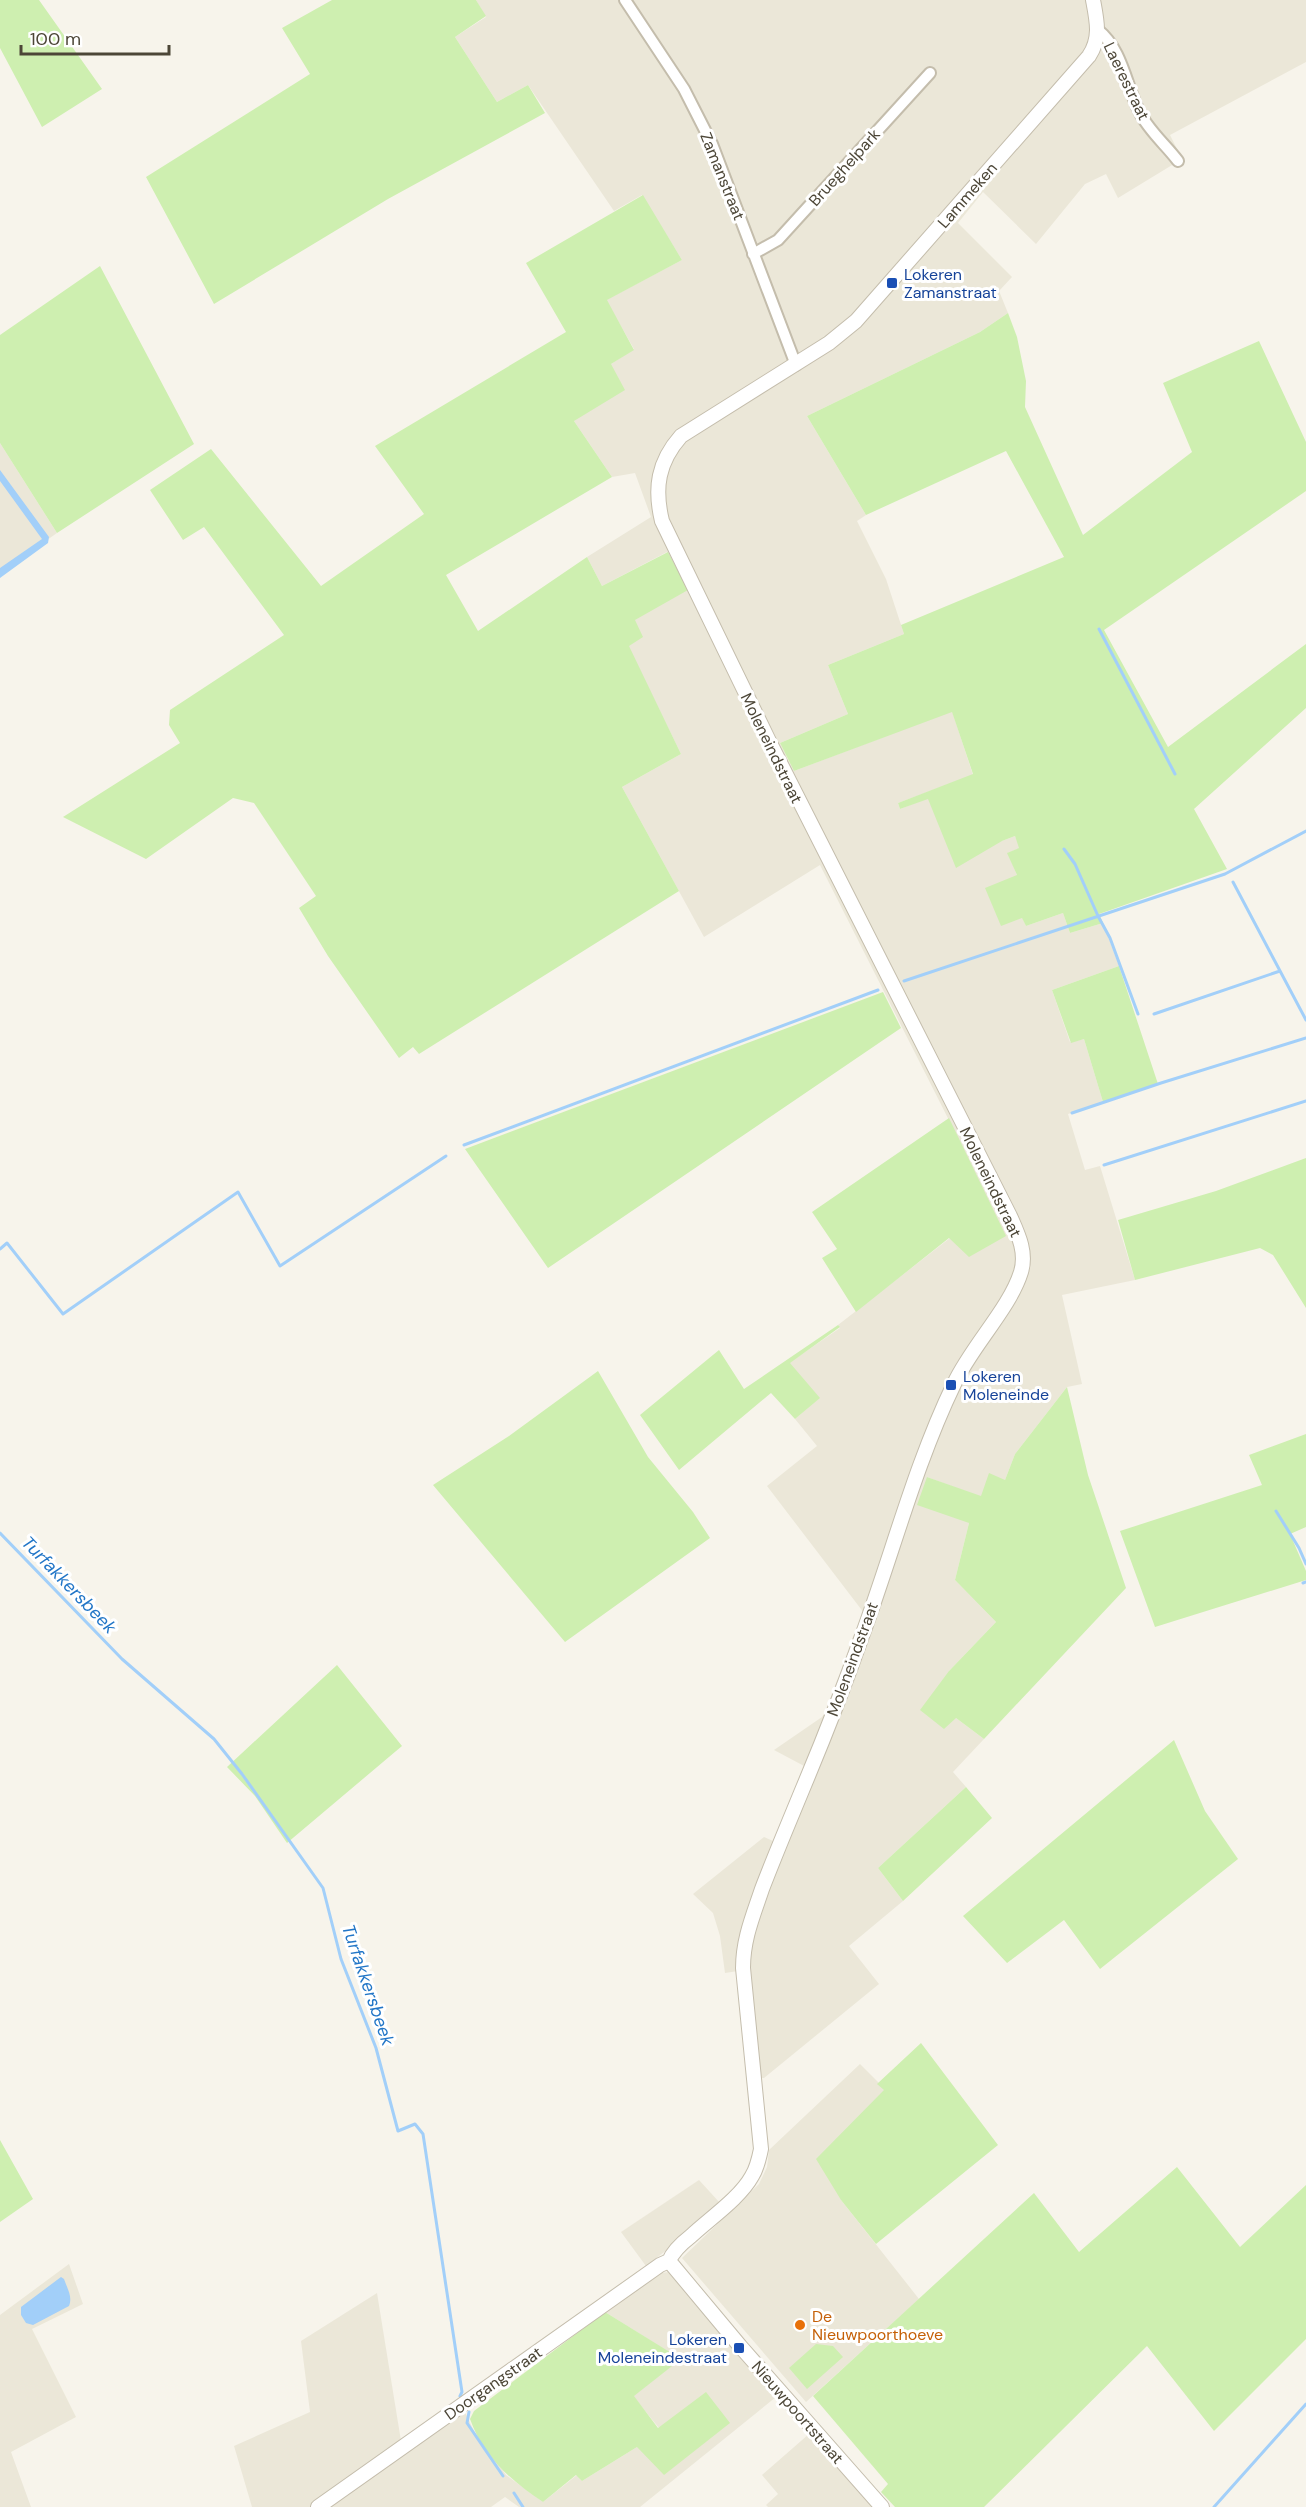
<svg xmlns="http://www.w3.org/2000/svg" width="1306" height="2507" font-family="'DM Sans',sans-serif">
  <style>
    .residential { fill: #ebe7d8 }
    .green { fill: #ceefb0 }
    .water { fill: #a2cff9 }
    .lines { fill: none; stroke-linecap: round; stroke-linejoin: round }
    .stream { stroke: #a2cff9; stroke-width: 3 }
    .minor-casing { stroke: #c4bdac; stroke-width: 14 }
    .tertiary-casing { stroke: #c4bdac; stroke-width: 16 }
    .minor { stroke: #fff; stroke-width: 10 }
    .tertiary { stroke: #fff; stroke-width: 14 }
    .transit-dot { fill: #1a4fb4; stroke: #fff; stroke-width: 2 }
    .food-dot { fill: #e8710a; stroke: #fff; stroke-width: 2 }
    .labels { text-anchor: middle; stroke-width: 6; stroke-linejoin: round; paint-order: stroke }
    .street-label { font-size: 16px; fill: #4c4637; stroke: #fff }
    .transit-label { font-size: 16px; fill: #164399; stroke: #fff; text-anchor: start }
    .food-label { font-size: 16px; fill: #c56008; stroke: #fff; text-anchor: start }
    .water-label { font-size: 18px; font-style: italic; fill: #2276c7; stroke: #fff }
  </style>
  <rect width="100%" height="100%" fill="#f7f4eb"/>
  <path class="residential" d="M476,0H1306V62L1170,135L1182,159L1118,198L1106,174L1085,184L1036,244L983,192L958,223L1012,277L999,291L1008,313L980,332L807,416L866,515L857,521L886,579L904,634L828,665L848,714L780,743L794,771L952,711L973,775L898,803L900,809L928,798L1002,841L1015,836L1020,848L1008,853L1017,875L1022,917L1026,926L1063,913L1070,933L1103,923L1119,966L1052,990L1070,1042L1084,1039L1103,1102L1068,1114L1085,1170L1100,1166L1135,1280L1062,1295L1082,1384L1067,1387L1015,1454L1005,1480L981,1497L927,1477L969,1523L955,1580L996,1622L949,1671L956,1718L984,1739L953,1772L966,1787L878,1868L903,1901L849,1946L879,1984L764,2078H747L738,1971L725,1973L720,1936L713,1913L693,1894L764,1837L773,1841L806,1767L774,1750L822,1717L830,1705L864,1613L767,1486L817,1446L795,1419L819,1398L789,1363L840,1328L838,1325L950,1238L960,1142L820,865L704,937L622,787L681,754L628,646L635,620L667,552L602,586L587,557L651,517L635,473L612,477L574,421L611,364L634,349L606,300L682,260L642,195L614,211L528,85L497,102L455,37L486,17Z
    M0,443L57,533L0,573Z
    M860,2064L885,2089L841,2200L919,2299L806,2402L682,2258L759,2184L767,2167L769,2150Z
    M699,2180L720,2203L690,2232L646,2266L621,2232Z
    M69,2264L83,2304L32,2329L76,2417L11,2452L31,2507H0V2315Z
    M668,2272L776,2397L640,2507H519L505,2497L491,2507H252L234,2446L310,2412L301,2341L377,2293L401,2441L459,2400L474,2431L506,2475L543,2502L577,2475L582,2481L637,2447L659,2428L633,2396L680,2359L605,2312L662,2273Z
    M809,2434L873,2507H768L766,2505L778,2494L762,2475Z"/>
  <path class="green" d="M0,0H39L102,89L42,127L0,48Z
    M332,0H476L486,16L455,37L497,102L528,85L545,113L388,199L214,304L146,177L310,74L282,28Z
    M643,195L682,260L607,300L634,350L611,364L625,390L574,421L612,477L446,575L478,631L587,557L602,586L668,552L688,590L635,620L643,637L629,646L681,754L622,787L679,891L419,1054L413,1047L399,1058L328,956L299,908L316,896L254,803L233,798L146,859L63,817L180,743L169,725L170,710L284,635L204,527L183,540L150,490L211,449L321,586L424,514L375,446L566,332L526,263Z
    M100,266L194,444L57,533L0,443V335Z
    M1008,313L1017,337L1026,381L1025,407L1083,535L1192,452L1163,383L1259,341L1306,442V491L1104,630L1168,747L1306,644V708L1194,809L1227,869L1099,914L1103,923L1070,933L1063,913L1026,926L1022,918L1001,926L985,888L1017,875L1007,853L1019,848L1015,836L1002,841L956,868L928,799L900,809L898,803L973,774L952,712L794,771L780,743L848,714L828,665L904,634L901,625L1064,557L1006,451L866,515L807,416L980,332Z
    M1119,966L1158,1084L1103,1102L1084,1039L1071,1043L1052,990Z
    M883,992L901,1028L548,1268L465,1149Z
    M949,1118L1006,1236L969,1257L949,1238L856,1312L822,1258L837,1249L812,1212Z
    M1306,1158V1308L1273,1255L1260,1248L1135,1280L1118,1220L1216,1191Z
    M838,1325L840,1327L790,1363L820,1398L795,1419L771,1393L679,1470L640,1415L719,1350L744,1389Z
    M598,1371L648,1457L693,1512L710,1538L565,1642L433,1485L509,1436Z
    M1067,1387L1088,1475L1126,1588L984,1739L956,1718L944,1729L920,1710L949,1671L996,1622L955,1580L969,1523L917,1505L927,1477L981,1496L989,1473L1005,1480L1015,1454Z
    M1306,1434V1527L1290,1534L1306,1571V1580L1155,1627L1120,1531L1262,1485L1249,1455Z
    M337,1665L402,1746L287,1843L255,1796L227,1767Z
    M1174,1740L1205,1811L1238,1859L1100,1969L1064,1920L1007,1963L963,1916Z
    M966,1787L992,1818L903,1901L878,1868Z
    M921,2043L998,2145L876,2244L841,2200L816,2159L884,2090L877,2084Z
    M0,2140L33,2199L0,2222Z
    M1177,2167L1240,2247L1306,2185V2339L1214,2431L1147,2346L984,2507H895L881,2492L888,2484L813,2396L1034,2193L1079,2252Z
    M605,2312L681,2359L634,2396L658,2428L706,2392L730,2423L664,2475L637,2447L582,2481L576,2475L543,2502C512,2482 483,2456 470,2419L474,2411Z
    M816,2344L833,2346L843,2357L807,2389L789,2368Z"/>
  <path class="water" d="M0,470L49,537L48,543L0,578V568L42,539L0,481Z
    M61,2277L64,2279C67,2288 73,2297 69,2306L33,2325L26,2323L21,2315V2307Z"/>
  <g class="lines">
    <path class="stream" d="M1099,629L1175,774
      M1064,849L1075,864L1098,916L1110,938L1138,1014
      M1233,882L1306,1020
      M904,981L1225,874L1306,831
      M1154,1014L1280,971
      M1072,1113L1161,1083L1306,1038
      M464,1145L878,990
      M1104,1165L1306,1101
      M0,1249L7,1243L63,1314L238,1192L280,1266L446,1156
      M1276,1511L1299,1548L1306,1564
      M0,1533L122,1659L214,1739L242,1774L323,1888L341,1959L376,2048L398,2131L415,2124L423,2134L462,2392L460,2396
      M1303,1583L1306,1582
      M469,2412L467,2423L503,2476
      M514,2493L523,2507
      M1214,2507L1306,2404"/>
    <g class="minor-casing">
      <path id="minor" d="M625,0L684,89L712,144L796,365
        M1098,30C1123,50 1126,86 1140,113C1149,131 1166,145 1178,161
        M753,254L778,240L930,73"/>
    </g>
    <g class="tertiary-casing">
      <path id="tertiary" d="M669,2261C673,2251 682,2243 691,2236C709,2219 740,2198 752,2176C757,2168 759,2159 761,2149L743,1968C743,1939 753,1916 762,1889C775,1855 789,1822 803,1788C824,1738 844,1687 862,1636C893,1552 915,1465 954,1384C971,1347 1010,1308 1021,1272C1027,1252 1018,1234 1010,1216L769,741L662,521C654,488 658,462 681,436L829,343L856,321L1089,56C1101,38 1097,21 1093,0
        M669,2261L740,2346L882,2507
        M318,2507L660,2265L669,2261"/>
    </g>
    <use href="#minor" class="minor"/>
    <use href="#tertiary" class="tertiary"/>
  </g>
  <g class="transit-dot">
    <rect x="886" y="277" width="12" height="12" rx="3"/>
    <rect x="945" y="1379" width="12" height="12" rx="3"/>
    <rect x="733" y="2342" width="12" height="12" rx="3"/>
  </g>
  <circle class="food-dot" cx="800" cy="2325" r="6"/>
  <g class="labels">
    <g class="street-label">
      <text transform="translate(1127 81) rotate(64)" y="6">Laerestraat</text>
      <text transform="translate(844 167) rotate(-48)" y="6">Brueghelpark</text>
      <text transform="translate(723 176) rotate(68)" y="6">Zamanstraat</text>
      <text transform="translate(967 195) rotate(-49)" y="6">Lammeken</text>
      <text transform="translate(772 748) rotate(64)" y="6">Moleneindstraat</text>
      <text transform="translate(991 1182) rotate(64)" y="6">Moleneindstraat</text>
      <text transform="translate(852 1659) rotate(-70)" y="6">Moleneindstraat</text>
      <text transform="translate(493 2383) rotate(-35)" y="6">Doorgangstraat</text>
      <text transform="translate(798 2412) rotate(49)" y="6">Nieuwpoortstraat</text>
    </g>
    <g class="transit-label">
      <text x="904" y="280">Lokeren<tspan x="904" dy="18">Zamanstraat</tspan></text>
      <text x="963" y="1382">Lokeren<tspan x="963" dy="18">Moleneinde</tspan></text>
      <text x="727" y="2345" text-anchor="end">Lokeren<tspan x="727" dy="18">Moleneindestraat</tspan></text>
    </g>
    <g class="food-label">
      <text x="812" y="2322">De<tspan x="812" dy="18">Nieuwpoorthoeve</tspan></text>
    </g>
    <g class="water-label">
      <text transform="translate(69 1585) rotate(46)" y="6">Turfakkersbeek</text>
      <text transform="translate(368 1985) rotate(71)" y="6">Turfakkersbeek</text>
    </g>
  </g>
  <path d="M21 45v9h148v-9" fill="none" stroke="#4c4637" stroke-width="3"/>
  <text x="30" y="45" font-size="18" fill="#4c4637" stroke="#ffffff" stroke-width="4.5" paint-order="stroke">100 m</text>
</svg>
